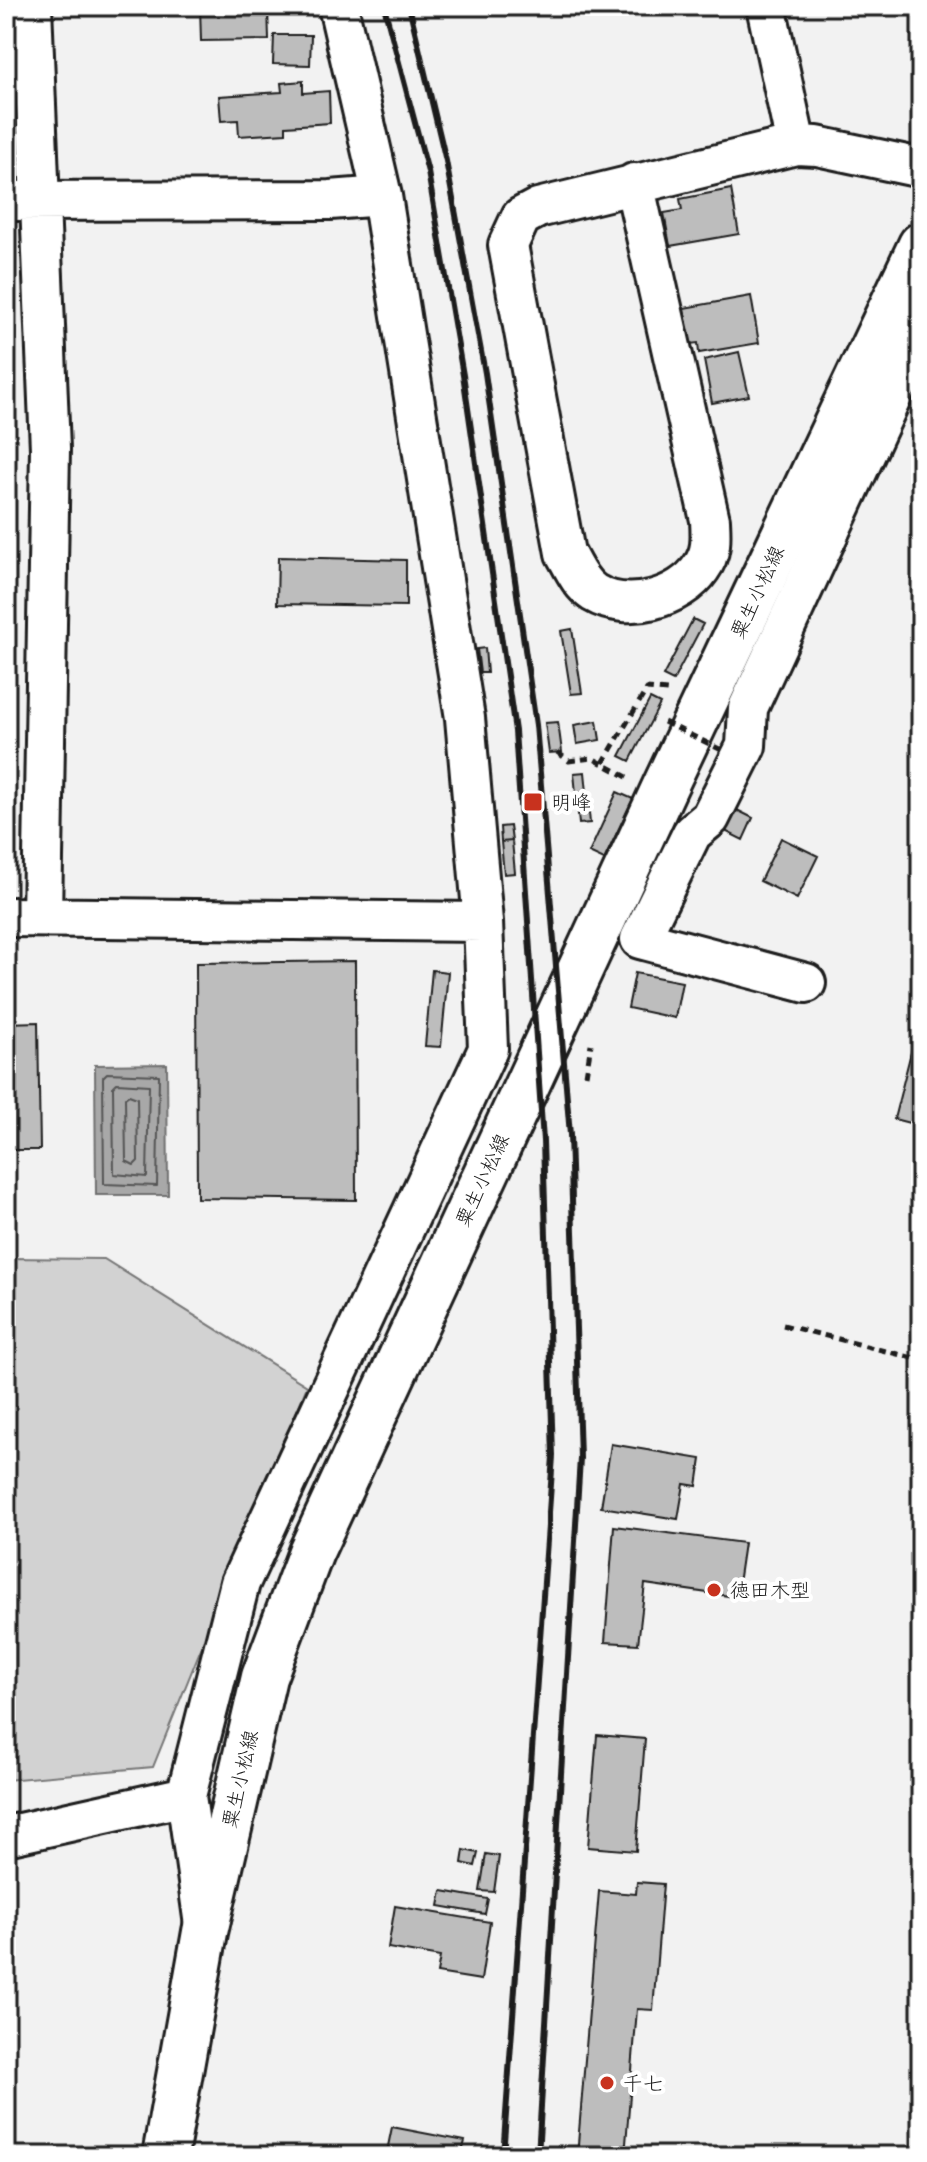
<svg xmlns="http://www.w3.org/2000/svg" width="927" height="2162" font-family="'Shantell Sans','Klee One',sans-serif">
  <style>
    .green { fill: #d2d2d2; stroke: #777; stroke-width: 2 }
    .water { fill: #a8a8a8; stroke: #707070; stroke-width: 2 }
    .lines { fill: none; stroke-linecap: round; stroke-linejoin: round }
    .shore { stroke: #545454; stroke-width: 2 }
    .building { fill: #bdbdbd; stroke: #1c1c1c; stroke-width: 2 }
    .minor-casing { stroke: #1c1c1c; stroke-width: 44 }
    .major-casing { stroke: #1c1c1c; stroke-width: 50 }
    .path { stroke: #1c1c1c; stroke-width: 5; stroke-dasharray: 8 6; stroke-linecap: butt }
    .minor { stroke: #fff; stroke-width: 38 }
    .major { stroke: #fff; stroke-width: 44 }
    .rail { stroke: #1c1c1c; stroke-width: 6 }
    .path-bridge { stroke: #1c1c1c; stroke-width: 5; stroke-dasharray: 8 6; stroke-linecap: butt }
    .poi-dot { fill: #c8321e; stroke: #fff; stroke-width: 3 }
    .labels { text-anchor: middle; stroke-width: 8; stroke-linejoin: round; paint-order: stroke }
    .street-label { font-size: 20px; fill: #1c1c1c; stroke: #fff }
    .poi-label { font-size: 20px; fill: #1c1c1c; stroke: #fff; text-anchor: start }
  </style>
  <rect width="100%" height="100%" fill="#f2f2f2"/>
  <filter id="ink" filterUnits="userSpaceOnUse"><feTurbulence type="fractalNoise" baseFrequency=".0125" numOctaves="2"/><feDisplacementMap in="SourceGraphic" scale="16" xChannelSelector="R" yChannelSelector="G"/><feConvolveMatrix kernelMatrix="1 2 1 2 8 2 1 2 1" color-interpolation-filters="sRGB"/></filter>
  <g filter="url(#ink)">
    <path class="green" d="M6,1258L104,1259L307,1386L153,1767L6,1780Z"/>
    <path class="water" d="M167,1064L168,1195H96L95,1065Z"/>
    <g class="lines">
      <path class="shore" d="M107,1073L159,1075L157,1186L104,1184L103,1077Z
        M117,1083L149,1085L147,1177L114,1174L113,1087Z
        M129,1095L137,1098L138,1161L134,1165L126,1161L125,1098Z"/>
    </g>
    <path class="building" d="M200,6H268L269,40L201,41Z
      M274,35H311L310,65L273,64Z
      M303,81V93L329,91L330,123L286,126V133L239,136L238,120L221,121L219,96L282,92L281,83Z
      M731,189L739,234L670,246L664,213L682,210L680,199Z
      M751,296L759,343L699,353L698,343L690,344L684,308Z
      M739,352L749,396L712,403L704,360Z
      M278,557L406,560V606L277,604Z
      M693,619L703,624L673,681L663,676Z
      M572,629L582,693L571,694L561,631Z
      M485,648L487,673H480L477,649Z
      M650,699L660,704L630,761L620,756Z
      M597,721L600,740L577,744L574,725Z
      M558,722L562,752L549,753L545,723Z
      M585,772L590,823L579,824L574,773Z
      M617,792L633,799L604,860L589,853Z
      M731,807L753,818L743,840L721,829Z
      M510,826L512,841L501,842L500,827Z
      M781,838L818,856L797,899L760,881Z
      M512,841L515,873L504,874L501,842Z
      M355,961L356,1200L197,1198L196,963Z
      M432,970L448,972L441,1047L425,1046Z
      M635,973L682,982L675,1018L628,1008Z
      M921,1013V1126L894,1119Z
      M38,1022L40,1150H6V1023Z
      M611,1444L701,1459L697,1486L684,1484L678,1519L601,1507Z
      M614,1526L744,1543L736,1597L645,1584L638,1644L605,1642Z
      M597,1735L645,1739L636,1851L588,1847Z
      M464,1850L478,1853L475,1866L462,1863Z
      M486,1854L499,1856L494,1892L480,1891Z
      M637,1882L663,1884L653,2010L637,2009L625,2156H577L599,1891L636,1894Z
      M442,1891L488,1899L485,1914L439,1906Z
      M395,1906L490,1922L481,1980L437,1973L440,1957L388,1948Z
      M392,2127L465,2141L461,2156H386Z"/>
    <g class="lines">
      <g class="minor-casing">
        <path id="minor" d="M32,6L50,449L42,917
          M766,6L796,145
          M634,183L710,520C711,538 712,553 701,568C680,599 627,613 594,593C580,584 573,567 565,553L508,245L521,217L538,208L796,145L817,146L921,168
          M6,201L330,200L382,196
          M6,917L483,922
          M806,983L640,939L692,833L710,818L746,746L748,708L921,334
          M6,1836L186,1796
          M204,1925L186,1796L240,1583L488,1049L483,922L465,718L382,196L338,6"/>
      </g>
      <g class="major-casing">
        <path id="major" d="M165,2156L205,1932L264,1677L311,1552L666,784L921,245"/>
      </g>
      <path class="path" d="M557,752L569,761L592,758L627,777
        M603,763L647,689L667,691
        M586,1075L591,1044
        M783,1325L921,1360"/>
      <use href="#minor" class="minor"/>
      <use href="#major" class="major"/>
      <path class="rail" d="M384,6L428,172L464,381L515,731L543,1141L553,1456L503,2156
        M409,6L446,161L485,373L536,725L570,1135L580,1458L538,2156"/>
      <path class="path-bridge" d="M664,722L726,752"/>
    </g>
  </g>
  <g class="poi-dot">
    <rect x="523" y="792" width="20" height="20" rx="4"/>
    <circle cx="714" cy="1590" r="8"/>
    <circle cx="607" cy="2083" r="8"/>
  </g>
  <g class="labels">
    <g class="street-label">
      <text transform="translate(757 592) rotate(-65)" y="7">粟生小松線</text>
      <text transform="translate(482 1180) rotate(-65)" y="7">粟生小松線</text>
      <text transform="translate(240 1779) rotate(-77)" y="7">粟生小松線</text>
    </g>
    <g class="poi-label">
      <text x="551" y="809">明峰</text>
      <text x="730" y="1597">徳田木型</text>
      <text x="623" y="2090">千七</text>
    </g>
  </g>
  <rect width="927" height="2162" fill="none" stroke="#fff" stroke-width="32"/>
  <rect x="16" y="16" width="895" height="2130" fill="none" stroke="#1c1c1c" stroke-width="3" filter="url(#ink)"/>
</svg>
